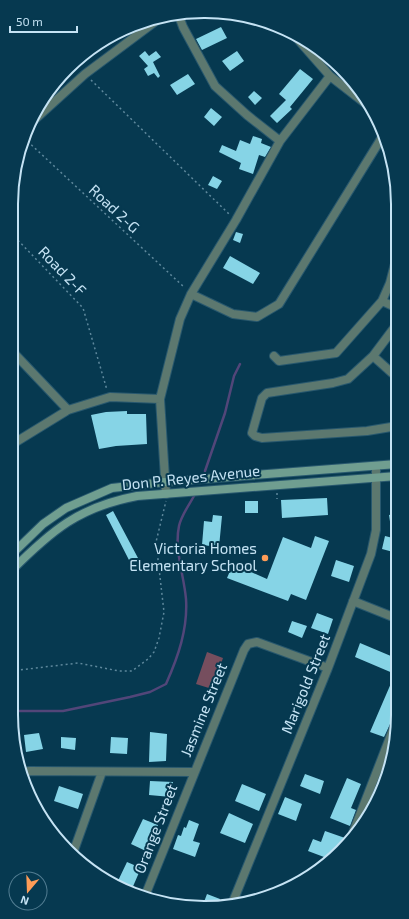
<svg xmlns="http://www.w3.org/2000/svg" width="409" height="919" font-family="'Exo 2',sans-serif">
  <style>
    .green { fill: #764e5e }
    .lines { fill: none; stroke-linecap: round; stroke-linejoin: round }
    .stream { stroke: #524679; stroke-width: 2.5 }
    .building { fill: #86d4e6 }
    .street-casing { stroke: #28586e; stroke-width: 10 }
    .secondary-casing { stroke: #28586e; stroke-width: 10 }
    .path { stroke: #5e889c; stroke-width: 1.5; stroke-dasharray: 2 3; stroke-linecap: butt }
    .street { stroke: #5c786f; stroke-width: 8 }
    .secondary { stroke: #709e90; stroke-width: 8 }
    .poi-dot { fill: #fe9c57; stroke: #063950; stroke-width: 1.5 }
    .labels { text-anchor: middle; stroke-width: 4; stroke-linejoin: round; paint-order: stroke }
    .street-label { font-size: 15px; fill: #c5e3f4; stroke: #063950 }
    .poi-label { font-size: 15px; fill: #c5e3f4; stroke: #063950; text-anchor: end }
    .rim { fill: none; stroke: #c5e3f4; stroke-width: 2 }
  </style>
  <rect width="100%" height="100%" fill="#063950"/>
  <path class="green" d="M207,652L223,658L212,689L196,684Z"/>
  <g class="lines">
    <path class="stream" d="M205,471L225,413L234,376L240,364
      M11,711H63L130,697L150,692L166,684C178,657 188,629 186,599C184,575 174,550 179,526C181,516 189,505 194,496"/>
  </g>
  <path class="building" d="M221,27L227,38L202,50L196,39Z
    M145,51L149,56L156,51L161,57L153,62L160,76L158,78L154,73L148,76L144,69L148,66L139,56Z
    M237,51L244,61L230,71L222,61Z
    M300,69L313,79L290,107L292,109L277,123L270,116L286,100L279,94Z
    M188,74L195,84L177,95L170,85Z
    M254,91L262,98L255,105L248,97Z
    M211,108L222,117L214,126L204,117Z
    M253,136L262,139L261,143L271,147L265,157L259,155L253,174L239,169L241,163L219,152L222,145L236,151L240,140L250,144Z
    M213,176L222,181L217,189L208,185Z
    M236,232L243,234L240,243L233,240Z
    M230,256L260,273L253,284L223,268Z
    M127,411V414H146L147,444L116,446L99,449L91,415L106,412Z
    M397,496V526L391,528L389,515L394,514L390,498Z
    M327,498L328,515L282,518L281,500Z
    M245,501H258V513H245Z
    M113,511L138,558L130,562L106,515Z
    M213,515L222,516L219,547L202,545L204,521L212,522Z
    M315,536L329,541L306,600L291,594L288,601L227,578L233,564L267,579L283,537L311,548Z
    M385,536L397,539V553L382,549Z
    M396,555L398,556V577L390,575Z
    M336,560L354,566L349,582L331,576Z
    M317,613L333,619L328,634L311,628Z
    M292,621L307,626L302,638L288,632Z
    M360,643L398,659V708L384,737L370,732L395,674L355,657Z
    M150,732L167,734L166,761L149,762Z
    M39,733L43,749L26,752L24,735Z
    M61,737L76,738L75,750L61,748Z
    M111,737L128,738L127,754L110,753Z
    M305,774L324,781L320,794L300,786Z
    M347,778L361,784L351,808L356,810L350,826L330,818Z
    M150,781L173,782L171,797L149,795Z
    M242,784L266,794L259,811L235,801Z
    M59,786L83,794L78,809L54,801Z
    M285,797L302,804L296,821L278,814Z
    M229,813L253,824L245,843L220,833Z
    M143,819L158,825L148,852L131,844Z
    M189,820L199,824L193,841L200,843L195,857L173,849L178,835L181,836L184,827L186,828Z
    M325,831L345,838L340,850L318,868L324,857L308,851L313,839L321,842Z
    M127,862L141,868L131,891L116,885Z
    M207,894L220,899L218,904L204,902Z"/>
  <g class="lines">
    <g class="street-casing">
      <path id="street" d="M179,16L183,27L215,86L247,115L280,141
        M294,35L330,76L370,107
        M32,122L85,74L156,21
        M191,294L233,314L257,317L279,304L384,134
        M382,301L397,308
        M397,324L373,356L348,379L333,383L267,393L262,398L252,433L255,436L262,438L367,431L397,426
        M11,350L68,410
        M274,356L279,361L336,353L382,301L390,283L397,256
        M373,356L392,373
        M11,445L68,410L110,397L160,399
        M166,494L160,399L180,319L191,294L236,220L280,141L330,76
        M353,601L398,619
        M21,774L29,771L193,772
        M349,843L396,722
        M73,853L102,772
        M145,896L244,650L248,644L257,642L328,668
        M232,904L328,668L371,554L376,530V466"/>
    </g>
    <g class="secondary-casing">
      <path id="secondary" d="M11,555L43,524L66,508L112,488L165,482L397,464
        M11,571C52,530 79,507 137,496L397,476"/>
    </g>
    <path class="path" d="M91,80L229,214
      M24,138L185,288
      M11,233L83,308L107,390
      M277,493V499
      M11,671L78,663L119,671H132L148,659L154,652L159,638L164,612L156,542L166,501"/>
    <use href="#street" class="street"/>
    <use href="#secondary" class="secondary"/>
  </g>
  <circle class="poi-dot" cx="265" cy="558" r="4"/>
  <g class="labels">
    <g class="street-label">
      <text transform="translate(114 209) rotate(43)" y="5">Road 2-G</text>
      <text transform="translate(62 271) rotate(46)" y="5">Road 2-F</text>
      <text transform="translate(191 478) rotate(-6)" y="5">Don P. Reyes Avenue</text>
      <text transform="translate(306 684) rotate(-68)" y="5">Marigold Street</text>
      <text transform="translate(204 710) rotate(-68)" y="5">Jasmine Street</text>
      <text transform="translate(156 829) rotate(-69)" y="5">Orange Street</text>
    </g>
    <g class="poi-label">
      <text x="257" y="554">Victoria Homes<tspan x="257" dy="17">Elementary School</tspan></text>
    </g>
  </g>
  <path d="M0 0H409V919H0ZM204 18H205A186 186 0 0 1 391 204V715A186 186 0 0 1 205 901H204A186 186 0 0 1 18 715V204A186 186 0 0 1 204 18Z" fill="#063950" fill-rule="evenodd"/>
  <path class="rim" d="M204 18H205A186 186 0 0 1 391 204V715A186 186 0 0 1 205 901H204A186 186 0 0 1 18 715V204A186 186 0 0 1 204 18Z"/>
  <g transform="translate(28 891) rotate(199)"><circle r="19" fill="#063950" stroke="#527d92"/>
  <path d="M0-3L7 15L0 10L-7 15Z" fill="#fe9c57"/>
  <text y="-6" font-size="11" font-weight="bold" text-anchor="middle" fill="#c5e3f4">N</text>
  </g>
  <path d="M10 26v6h67v-6" fill="none" stroke="#c5e3f4" stroke-width="2"/>
  <text x="16" y="26" font-size="12" fill="#c5e3f4" stroke="#063950" stroke-width="3" paint-order="stroke">50 m</text>
</svg>
